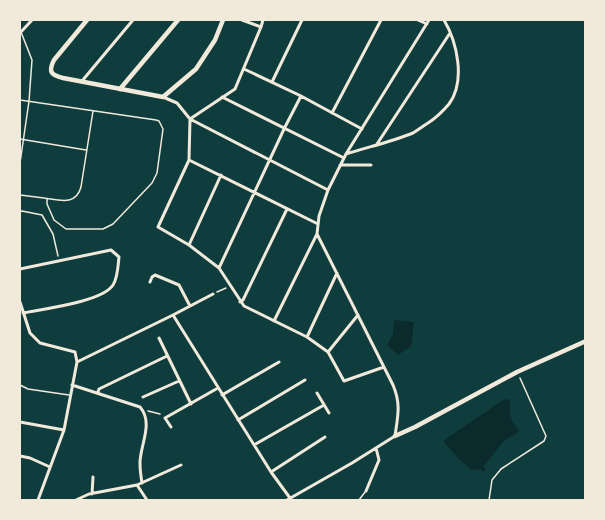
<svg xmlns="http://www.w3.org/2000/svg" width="605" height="520" font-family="'Titillium Web',sans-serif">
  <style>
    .water { fill: #0a2a2b }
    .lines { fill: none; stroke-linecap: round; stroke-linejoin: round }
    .path { stroke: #f1e9da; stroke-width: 1.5 }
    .service { stroke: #f1e9da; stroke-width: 1.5 }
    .minor { stroke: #f1e9da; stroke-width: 3 }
    .tertiary { stroke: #f1e9da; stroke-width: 4.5 }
  </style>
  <rect width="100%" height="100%" fill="#0f3d3e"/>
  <path class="water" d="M394,320L414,322L411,346L398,355L387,345L393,334Z
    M507,399L510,401C509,414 510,421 519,430C514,437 509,436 503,442C496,450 490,459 483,467L486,469L483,472L480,469L471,470L458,458L443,441L503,400Z"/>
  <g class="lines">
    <path class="path" d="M20,212L22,211L42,215L53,234L58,256
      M217,292L226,288
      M148,411L160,414
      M489,500L492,480L501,469L544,441L546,436L520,378"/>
    <path class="service" d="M20,100L156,120L159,121L163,129L157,173L152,183L113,224L103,229H66L54,220L47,204V199
      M20,139L86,150
      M20,163L29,101L32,60L21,32
      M20,195C28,196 36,197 44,198C59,200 76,206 81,187L93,111
      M20,385L28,389L69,395
      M359,500L365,492"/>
    <path class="minor" d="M242,20L261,27
      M418,20L427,24
      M20,33L32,20
      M244,69L301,96L362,129
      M82,81L133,20
      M272,82L302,20
      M163,97L177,103L190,119L328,190
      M222,97L344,158
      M332,113L381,20
      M190,119L189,160L158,227L189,245L219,268L244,306L307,337L328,352L344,381L384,367
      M190,119L235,89L261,27L263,20
      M377,144L450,33
      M346,154C368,147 391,142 413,133C418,130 423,126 428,123C436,118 443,111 449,104C466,81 457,42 444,20
      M189,160L318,224
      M340,165H371
      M189,245L221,175
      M219,268L285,127L301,96
      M20,269L111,250L119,257C118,265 118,277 113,285C102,302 43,309 23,313
      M150,282L152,277L155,275L179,285L190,306
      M20,302L30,333L40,343L75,352L77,362L64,430L38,500
      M240,302L243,300L287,209
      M173,315L213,294
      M274,321L317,234L319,216L328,190L346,154L429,20
      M307,337L337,273
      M159,338L191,404
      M328,352L358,315
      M77,362L173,315L271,472L290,498
      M72,385L140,407C154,423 140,445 140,463C140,470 141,477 142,483
      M98,392L99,389L167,356
      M317,393L329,413
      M222,395L279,362
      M143,397L179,381
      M238,420L305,380
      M20,422L64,430
      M171,427L165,418L218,388
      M254,445L324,405
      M20,456L30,458L50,467
      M271,472L325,437
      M137,485L147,500
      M366,491L379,460L376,448
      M92,494L93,477
      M76,500L89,494L137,485L181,465
      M287,500L352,463L395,436C398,415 401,404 393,385L317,234"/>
    <path class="tertiary" d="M87,20L54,60C48,72 51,75 63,78L163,97L196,69L215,40L223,20
      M120,89L178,20
      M395,436L415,427L517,372L586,341"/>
  </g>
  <rect width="605" height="520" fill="none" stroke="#f1e9da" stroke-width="42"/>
</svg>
